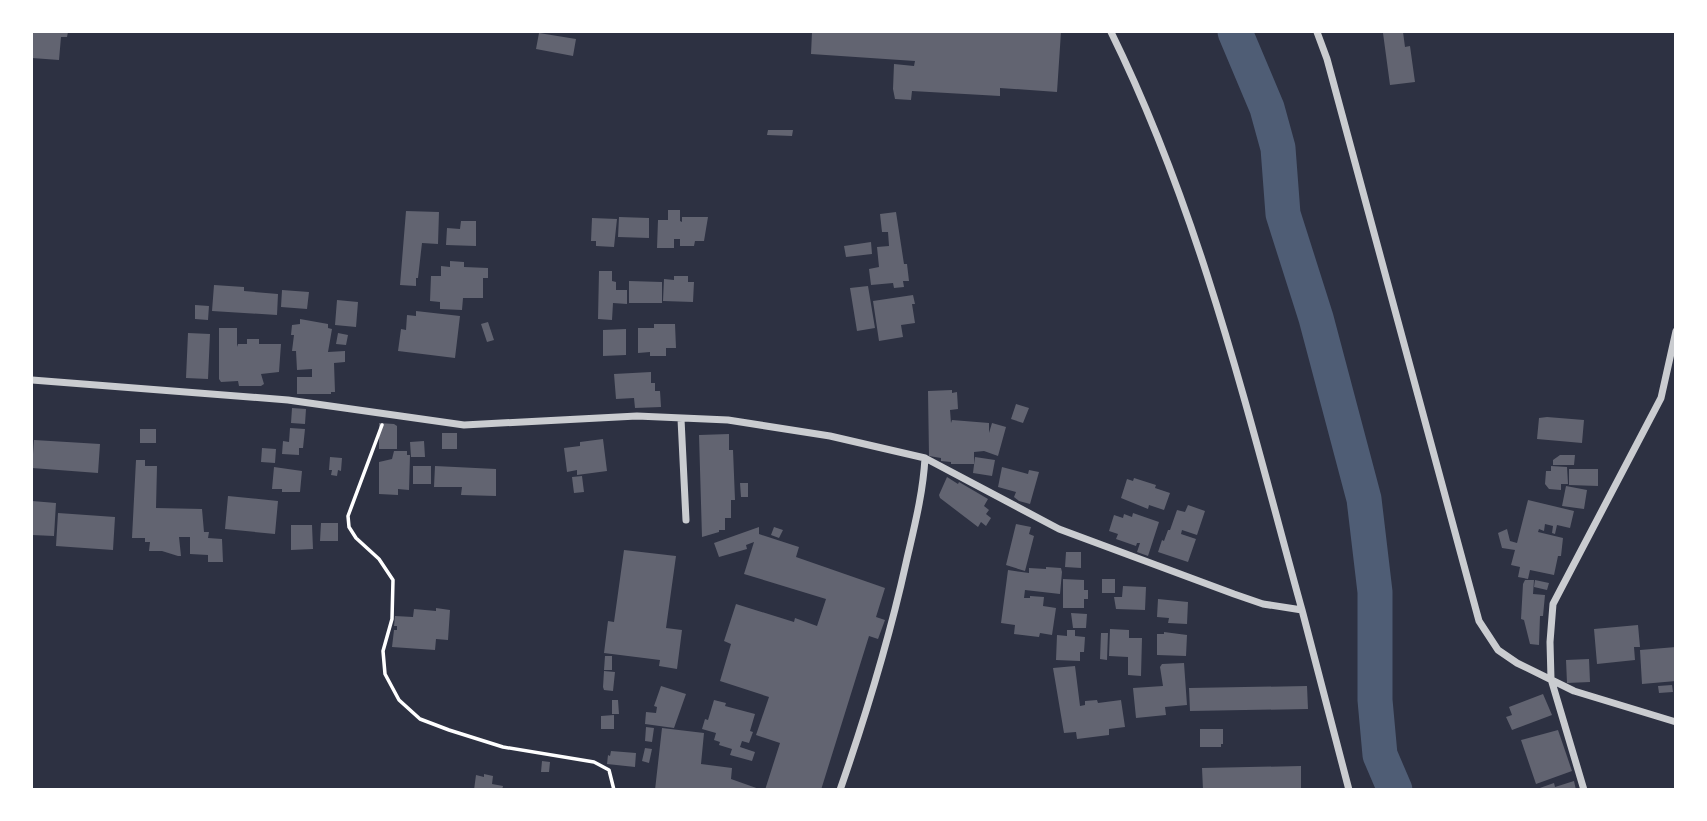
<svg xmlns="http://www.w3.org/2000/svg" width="1707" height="821" font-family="Karla,sans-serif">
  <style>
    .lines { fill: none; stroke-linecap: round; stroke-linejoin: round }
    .river { stroke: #4f5d75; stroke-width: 35 }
    .building { fill: #626471 }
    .path { stroke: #fff; stroke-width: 3.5 }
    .minor { stroke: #caccd0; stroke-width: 7 }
  </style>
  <rect width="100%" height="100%" fill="#2d3142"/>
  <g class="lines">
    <path class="river" d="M1235,32L1267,108L1278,148L1283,214L1316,318L1364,499L1375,592V700L1380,755L1395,790"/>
  </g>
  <path class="building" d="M32,32H68L67,37H61L59,60L32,58Z
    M812,32H1061L1057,92L1000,88V96L912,91L911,100L895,99L893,89L894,64L914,66L915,61L811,54Z
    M1403,32L1405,47L1410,46L1415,82L1390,85L1383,33Z
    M539,33L576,39L573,56L536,49Z
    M768,130H793L792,136L767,135Z
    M668,210H680V221L682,222V217H708L704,241H695L694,246H680V239H674V248H657L658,220H668Z
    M406,211L439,212L438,244L422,243L418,278H416V286L400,285Z
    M896,212L904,264H907L909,281H903L904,287L894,288L893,283L871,285L869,269L879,267L877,247L889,246L888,232H882L880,214Z
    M619,217L649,218V238L618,237Z
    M592,218L617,219L614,247L596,246V241H591Z
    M461,221H476V246L446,245L447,228L460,229Z
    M871,242L872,254L846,257L844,246Z
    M450,261L464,262V267L488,268V278H483V298H463L462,310L440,309V302L430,301L431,276H441V266L450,267Z
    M599,271H612V281L616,282V290H627V304L613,303L612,320L598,319Z
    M674,276H688V282H694L693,302L663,301L664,279L674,280Z
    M629,281L662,282V303H629Z
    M214,285L244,287V291L278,294L277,315L212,311Z
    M868,286L875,328L857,331L850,288Z
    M282,290L309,292L307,309L281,307Z
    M913,295L915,304H912L915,323L901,325L903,337L879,341L873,301Z
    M337,300L358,302L356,327L335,325Z
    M195,305L209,306L208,320L195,319Z
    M416,311L460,316L455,358L398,351L401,329L406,330L407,315L416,316Z
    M300,319L328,324V328L332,329L328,352L345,351V362L334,363L335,392H331V394H297V377H312V369L297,370L296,351H292L294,335H291L292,325L300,324Z
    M488,322L494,340L487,342L481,324Z
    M654,324H675L676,348H666V356H650V352L638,353V328H654Z
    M219,328H237V347L238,344H247V339H259V344H281L279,372L261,374L264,384L261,386H239L238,381L221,382L219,379Z
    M626,329V355L603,356V330Z
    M188,333L210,334L208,379L186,378Z
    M338,333L348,335L346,345L336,344Z
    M651,372V383H655V391H660L661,407L635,408L634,398L616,399L614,374Z
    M952,390V393L957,392L958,409L950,410L951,423L952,420L989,423V433L992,423L1006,427L998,456L984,451L974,452V464H951V462L941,461V458L929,456L928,391Z
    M1016,404L1029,408L1023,423L1011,419Z
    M292,408L306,409L305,424L291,423Z
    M1547,417L1584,420L1582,443L1537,439L1539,418Z
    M379,423L394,424L397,426V449H379Z
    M290,428L305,429L303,448H299V455L282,454L283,441L289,442Z
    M140,429H156V443H140Z
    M442,433H457V449H442Z
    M729,434V450H733L735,500H731V518H725V530H719V532L702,537L699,435Z
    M603,439L607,471L577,475V470L567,472L564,448L580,446V442Z
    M34,440L100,444L98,473L32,468Z
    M424,441L425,457H411L410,442Z
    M262,448L276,449L275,463L261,462Z
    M394,451H407V455H410L409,490L398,489V495L379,494V462L392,459Z
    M1560,455H1575L1574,465H1553V460Z
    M330,457L342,458L341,471L338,470L337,476L331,475L332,470H329Z
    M975,457L995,460L992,476L973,473Z
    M136,460H145V466H157L156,508L202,509L204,532H209L208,538L222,539L223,562H208V555L190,554V537H179L181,556H178L162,551H149L150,542H145V538H132Z
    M413,466H431V484H413Z
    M435,466L496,469V496L461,495L462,487H434Z
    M1551,466L1567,467L1568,484H1561V490L1549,489L1545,484L1546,471H1551Z
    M274,467L302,471L300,492H282V489H272Z
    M1002,467L1028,474L1029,470L1039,472L1030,504L1019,501L1014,497L1016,492L998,487Z
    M1569,469H1598V486L1569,485Z
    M582,476L584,492L574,493L572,477Z
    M947,477L958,484L959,482L988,499L984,506L989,510L986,514L991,518L986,526L981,522L978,527L940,498L939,495Z
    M1134,478L1156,485L1155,488L1170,493L1164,510L1149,505L1148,509L1121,498L1127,479L1133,481Z
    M740,483H748V497H741Z
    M1566,486L1587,490L1584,509L1562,506Z
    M228,496L278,501L275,534L225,529Z
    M1528,500L1574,511L1570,528L1557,525L1555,534L1552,533L1553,526L1545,524L1544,531L1539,529L1538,532L1563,538L1561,556H1558L1554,575L1530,570L1528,579L1518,577L1520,567L1511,565L1515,550L1502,548L1498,533L1507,529L1510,541L1517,543Z
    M32,501L56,503L54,536L32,535Z
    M1188,505L1205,511L1197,535L1182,530L1181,534L1196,539L1188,562L1158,552L1162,540L1164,541L1168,530H1170L1177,510L1185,512Z
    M58,513L115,517L113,550L56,546Z
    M1133,513L1159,522L1148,556L1137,552L1140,543H1137L1136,546L1116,539L1118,534L1109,531L1114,515L1123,518L1124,514L1132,517Z
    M321,523H338V541H320Z
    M1016,524L1031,527L1029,534L1034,536L1025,571L1006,565Z
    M291,525H312L313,549L291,550Z
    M759,527V534L799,547L796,557L885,588L876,617L885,620L878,639L869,636L821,790H765L780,743L756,735L769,697L720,681L731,644L724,641L736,604L794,622L795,618L817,626L826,599L744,574L754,542L746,545L747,549L719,557L714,543Z
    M774,527L783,530L779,538L771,535Z
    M624,550L676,556L666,628L682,630L677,669L659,666L660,660L604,653L608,621L614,622Z
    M1066,552H1081V568L1065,567Z
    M1046,567L1061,568L1062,572L1060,594L1025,590L1024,598H1030V596L1044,597L1043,606L1056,608L1052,635L1040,633L1039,637L1014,634L1015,625L1001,623L1008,570L1029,573V568L1046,569Z
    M1063,579L1084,580V590H1088V599H1084V608H1063Z
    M1102,579H1115V593H1102Z
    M1525,580H1534L1533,594L1545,595L1543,616H1540L1539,645L1530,644L1524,620L1521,619L1523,584Z
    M1535,580L1549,583L1547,590L1534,587Z
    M1123,586L1146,587L1145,610L1116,609L1114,597H1122Z
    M1158,599L1188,602L1187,624L1168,623L1169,618L1157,617Z
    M436,608L450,610L448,640L436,639L435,650L392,647L394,630H397V626H394L395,616L413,617L414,609L436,611Z
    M1071,613L1087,614L1086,628H1073Z
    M1638,625L1640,647H1634L1635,660L1597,664L1594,629Z
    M1110,629L1129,630V638H1142L1141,676L1128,675V657L1109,656Z
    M1067,630H1075V636L1085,637L1084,652H1080V661L1056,660L1057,635L1067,636Z
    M1164,632L1187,635L1186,656L1157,655V634H1164Z
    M1101,633H1108L1107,660L1100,659Z
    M1676,647V681L1642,684L1640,650Z
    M605,656H612V670H604Z
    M1589,659L1590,682L1567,683L1566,660Z
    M1184,663L1187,705L1165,707L1166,715L1136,718L1133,688L1163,686L1160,667L1162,664Z
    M1075,666L1080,706L1085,705V701L1097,700L1098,703L1121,700L1125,727L1109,729V735L1077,739L1076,732L1064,733L1053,668Z
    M604,671L615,672L613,691L604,690L603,687Z
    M1672,685L1673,692L1659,693L1658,686Z
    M661,686L686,694L674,728L645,724L646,712L656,713L657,707L654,706Z
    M1307,686L1308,709L1190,711L1189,688Z
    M1543,694L1552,715L1512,730L1506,717L1512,715L1509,707Z
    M612,700H618L619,714H612Z
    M714,700L726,703L725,706L755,714L750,731L753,732L749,743L742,741L740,747L755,752L752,761L730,755L732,749L719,745L720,742L714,740L716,733L702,729L705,719L708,720Z
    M614,715V729H601V716Z
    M646,727L654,728L652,742L645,741Z
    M662,728L704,733L701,764L732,768L731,779L762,790H655Z
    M1200,729H1223V744H1221V747H1200Z
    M1558,730L1572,771L1536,784L1521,740Z
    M645,748L652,749L649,763L642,761Z
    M611,751L636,753L635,767L607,764L608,755L610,756Z
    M542,761L550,762L549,772H541Z
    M1301,766V788L1203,790L1202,768Z
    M484,774L493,776L492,784L503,786L502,790H474L476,775L484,777Z
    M1574,781L1576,790H1534L1554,783L1555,787Z"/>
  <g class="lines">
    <path class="path" d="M382,425L348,516L349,527L356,538L379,559L393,580L392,619L383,651L385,674L399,700L420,719L449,730L503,747L594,762L609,770L614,790"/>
    <path class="minor" d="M1111,32C1201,215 1248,414 1302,610
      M1317,32L1327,59L1479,621L1498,650L1517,663L1574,691L1676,722
      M32,380L288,400L464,425L637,416L728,420L830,436L925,458L1059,529L1234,594L1263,604L1302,610L1349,790
      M681,419L686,520
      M840,790C866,715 889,640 906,563C914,528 923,494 925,458
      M1584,790L1551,679L1550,642L1553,604L1661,398L1676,331"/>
  </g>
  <rect width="1707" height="821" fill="none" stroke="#ffffff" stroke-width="66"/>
</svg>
